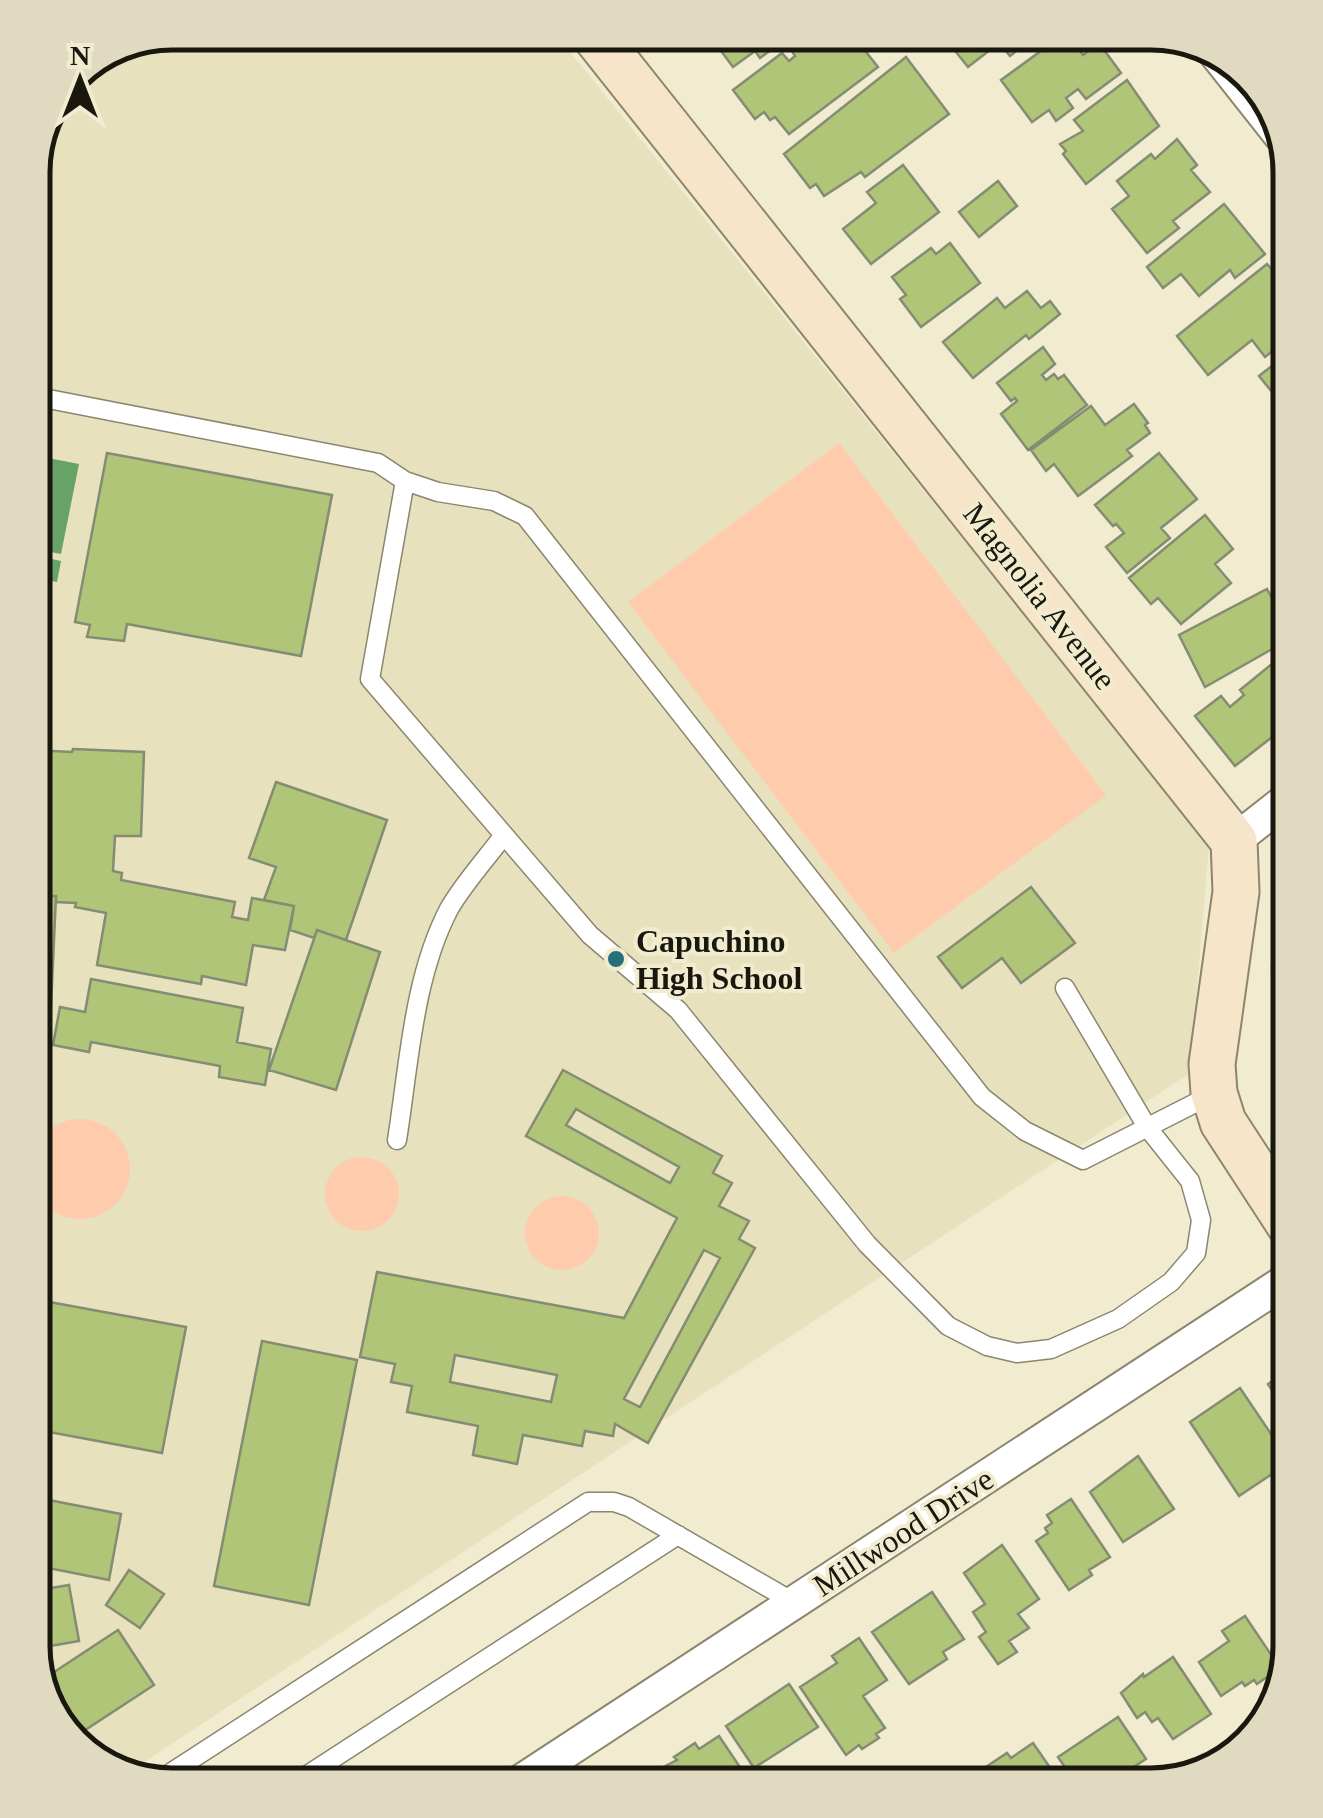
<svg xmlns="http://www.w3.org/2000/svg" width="1323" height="1818" font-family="'Times New Roman',serif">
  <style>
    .built { fill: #e7e1be }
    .green { fill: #feccad }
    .water { fill: #67a267 }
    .building { fill: #b0c577; stroke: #848c73; stroke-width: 2.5; fill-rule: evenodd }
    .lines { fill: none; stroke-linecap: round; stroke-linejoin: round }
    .lane-casing { stroke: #8b866d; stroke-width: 21 }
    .street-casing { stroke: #8b866d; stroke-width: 36 }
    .secondary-casing { stroke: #8b866d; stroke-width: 49 }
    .lane { stroke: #fff; stroke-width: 18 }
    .street { stroke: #fff; stroke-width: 32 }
    .secondary { stroke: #f6e5c8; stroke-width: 45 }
    .poi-dot { fill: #286f7c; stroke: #f1ecd0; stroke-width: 4 }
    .labels { text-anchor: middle; stroke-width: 8; stroke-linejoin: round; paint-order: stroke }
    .street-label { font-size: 32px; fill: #19170e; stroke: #f1ecd0 }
    .poi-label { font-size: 32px; font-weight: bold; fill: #19170e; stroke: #f1ecd0; text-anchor: start }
    .rim { fill: none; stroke: #19170e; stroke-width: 5 }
  </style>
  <rect width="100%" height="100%" fill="#f1ecd0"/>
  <path class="built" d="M172,33H555L1209,845L1190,1073L126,1774L102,1766L52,1716L33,1646V163L80,68Z"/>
  <path class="green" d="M839,443L1106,795L894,953L628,602Z
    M30 1169a50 50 0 1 1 100 0a50 50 0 1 1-100 0Z
    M325 1194a37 37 0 1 1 74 0a37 37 0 1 1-74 0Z
    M525 1233a37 37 0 1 1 74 0a37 37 0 1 1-74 0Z"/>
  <path class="water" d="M33,455L79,464L61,554L35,549L33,555L61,561L57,582L33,577Z"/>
  <path class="building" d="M693,33H794L760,58L755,51L733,67L713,40L703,47Z
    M811,33H851L878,67L789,134L775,117L770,120L764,112L755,119L733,90L782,53L789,61L795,56L790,48Z
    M959,33H1023L1029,41L1010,56L999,43L968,67L948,42Z
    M1070,38L1083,55L1099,43L1121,73L1086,99L1078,89L1066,98L1073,108L1056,121L1049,110L1032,122L1001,80L1056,40L1060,44Z
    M906,57L949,114L865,177L861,172L824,196L816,184L810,188L784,154Z
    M1127,80L1159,126L1086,184L1063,154L1066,151L1060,144L1083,131L1074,120Z
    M1177,139L1197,165L1191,170L1210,192L1173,221L1179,228L1147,253L1112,209L1129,196L1117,181L1151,154L1155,159Z
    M903,165L939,212L871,264L843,229L876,203L867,192Z
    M998,181L1017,206L979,237L959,212Z
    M1224,204L1265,254L1235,278L1230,270L1199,296L1181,274L1163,288L1147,267Z
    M950,243L980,283L921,327L900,299L906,295L892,277L931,248L936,254Z
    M1267,264L1290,289V337L1265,357L1252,340L1208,375L1177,336Z
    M1027,291L1041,308L1050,301L1060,314L1029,339L1026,335L973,378L943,342L997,298L1005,308Z
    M1043,347L1055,364L1042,375L1046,380L1054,374L1058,379L1064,375L1087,405L1028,450L1001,414L1017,401L1015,398L1011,401L997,383Z
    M1290,352V412L1289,413L1259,376Z
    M1134,404L1148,423L1145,425L1150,433L1127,450L1132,456L1078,496L1054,464L1046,471L1031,450L1091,406L1105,425Z
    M107,453L332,495L301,656L127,624L124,641L87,637L90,625L75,622Z
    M1159,453L1197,499L1161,528L1170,538L1127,573L1106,547L1124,533L1116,524L1113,526L1095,505Z
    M1205,515L1233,549L1215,564L1231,583L1181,624L1158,598L1151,604L1129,578Z
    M1267,589L1290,630V639L1205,687L1179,635Z
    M1290,659V723L1235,766L1195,716L1221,696L1230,707L1244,695L1240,690L1273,663L1278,669Z
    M73,749L144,752L141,836H115L113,871L122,873L121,880L235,902L232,917L248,920L252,898L294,906L285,950L253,945L246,985L202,976L201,984L97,965L106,913L75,907L76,903L56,902V896H33V750L72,752Z
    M276,782L387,820L346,940L317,930L314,938L290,930L294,906L264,900L276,867L249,858Z
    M1031,887L1075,943L1021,983L1002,958L962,988L938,957Z
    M33,896H56L50,1028L33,1027Z
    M317,930L380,952L336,1090L269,1070Z
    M1281,942L1290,943V1026L1282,1025L1283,1015L1273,1013L1272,967L1279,968Z
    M91,979L243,1008L237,1042L271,1049L265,1085L219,1077L220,1066L91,1042L89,1052L53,1045L60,1007L85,1012Z
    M563,1070L722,1156L713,1173L732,1183L719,1206L749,1221L739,1239L755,1248L648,1443L615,1424L613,1436L585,1431L582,1446L523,1435L517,1464L473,1455L478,1426L407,1412L412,1386L391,1382L395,1364L360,1357L377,1272L624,1318L677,1218L526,1136ZM576,1109L679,1167L670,1183L566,1125ZM704,1250L720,1258L640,1407L624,1399ZM455,1355L557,1375L551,1402L450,1382Z
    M1290,1092V1136L1281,1122L1287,1119L1276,1101Z
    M33,1299L186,1327L162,1453L33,1429Z
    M262,1341L357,1360L309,1605L214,1586Z
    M1290,1369V1418L1268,1384Z
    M1240,1388L1290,1462L1239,1496L1190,1422Z
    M1138,1456L1174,1509L1123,1542L1090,1492Z
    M33,1497L121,1514L109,1580L33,1565Z
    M1071,1499L1110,1557L1089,1570L1092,1575L1069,1590L1036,1541L1048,1533L1045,1528L1052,1523L1047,1515Z
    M1002,1545L1039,1599L1018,1614L1029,1628L1009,1641L1017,1652L998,1664L979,1637L986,1632L973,1612L985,1604L964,1573Z
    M129,1570L164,1594L140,1628L106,1605Z
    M69,1585L79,1641L33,1649V1591Z
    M932,1592L964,1639L943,1652L947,1659L909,1684L872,1632Z
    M1245,1616L1280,1668L1257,1684L1254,1680L1245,1686L1242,1682L1221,1696L1199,1662L1229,1641L1222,1631Z
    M118,1630L154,1685L73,1738L49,1706L42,1680Z
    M859,1638L887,1680L863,1696L885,1728L876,1734L879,1738L862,1749L859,1745L846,1755L800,1687L837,1663L832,1656Z
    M1173,1657L1211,1714L1173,1739L1158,1718L1152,1722L1145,1712L1137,1718L1121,1693L1143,1674L1144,1677Z
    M789,1684L818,1727L754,1768L726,1726Z
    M1118,1717L1146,1759L1106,1785H1077L1058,1757Z
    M719,1736L752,1785H663L654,1772L677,1760L674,1757L695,1743L699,1749Z
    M1033,1743L1062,1785H970L966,1780L1007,1753L1011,1758Z"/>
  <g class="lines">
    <g class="lane-casing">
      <path id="lane" d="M33,396L378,463L405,481L438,492L494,501L525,516L982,1097L1025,1131L1083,1160L1213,1094
        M405,481L370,679L590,935L678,1010L867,1244L948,1326L987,1346L1017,1353L1051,1349L1118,1319L1171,1282L1196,1253L1201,1220L1190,1181L1147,1127L1065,988
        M397,1140C409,1065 413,978 449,909C464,883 486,859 504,835
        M155,1783L588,1502H614L629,1507L795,1603
        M292,1785L678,1535"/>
    </g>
    <g class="street-casing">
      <path id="street" d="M1212,49L1280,135
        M1234,841L1290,797
        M515,1785L1290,1278"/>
    </g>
    <g class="secondary-casing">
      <path id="secondary" d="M593,33L1234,841L1236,892L1212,1064L1214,1093L1223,1122L1290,1225"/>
    </g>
    <use href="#lane" class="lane"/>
    <use href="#street" class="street"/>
    <use href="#secondary" class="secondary"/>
  </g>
  <circle class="poi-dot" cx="616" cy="959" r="10"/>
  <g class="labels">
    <g class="street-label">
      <text transform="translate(1040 596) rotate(52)" y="11">Magnolia Avenue</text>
      <text transform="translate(903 1532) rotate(-33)" y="11">Millwood Drive</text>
    </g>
    <g class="poi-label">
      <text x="636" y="952">Capuchino<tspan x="636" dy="37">High School</tspan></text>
    </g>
  </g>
  <path d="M0 0H1323V1818H0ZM172 50H1151A122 122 0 0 1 1273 172V1646A122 122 0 0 1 1151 1768H172A122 122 0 0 1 50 1646V172A122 122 0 0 1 172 50Z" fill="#e0dbc0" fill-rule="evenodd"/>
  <path class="rim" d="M172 50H1151A122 122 0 0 1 1273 172V1646A122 122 0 0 1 1151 1768H172A122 122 0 0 1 50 1646V172A122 122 0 0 1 172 50Z"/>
  <g transform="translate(80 80)" stroke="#f1ecd0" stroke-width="8" paint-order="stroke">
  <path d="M0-8L18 38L0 25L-18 38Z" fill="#19170e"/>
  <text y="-15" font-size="28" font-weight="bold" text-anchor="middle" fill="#19170e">N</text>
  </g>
</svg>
